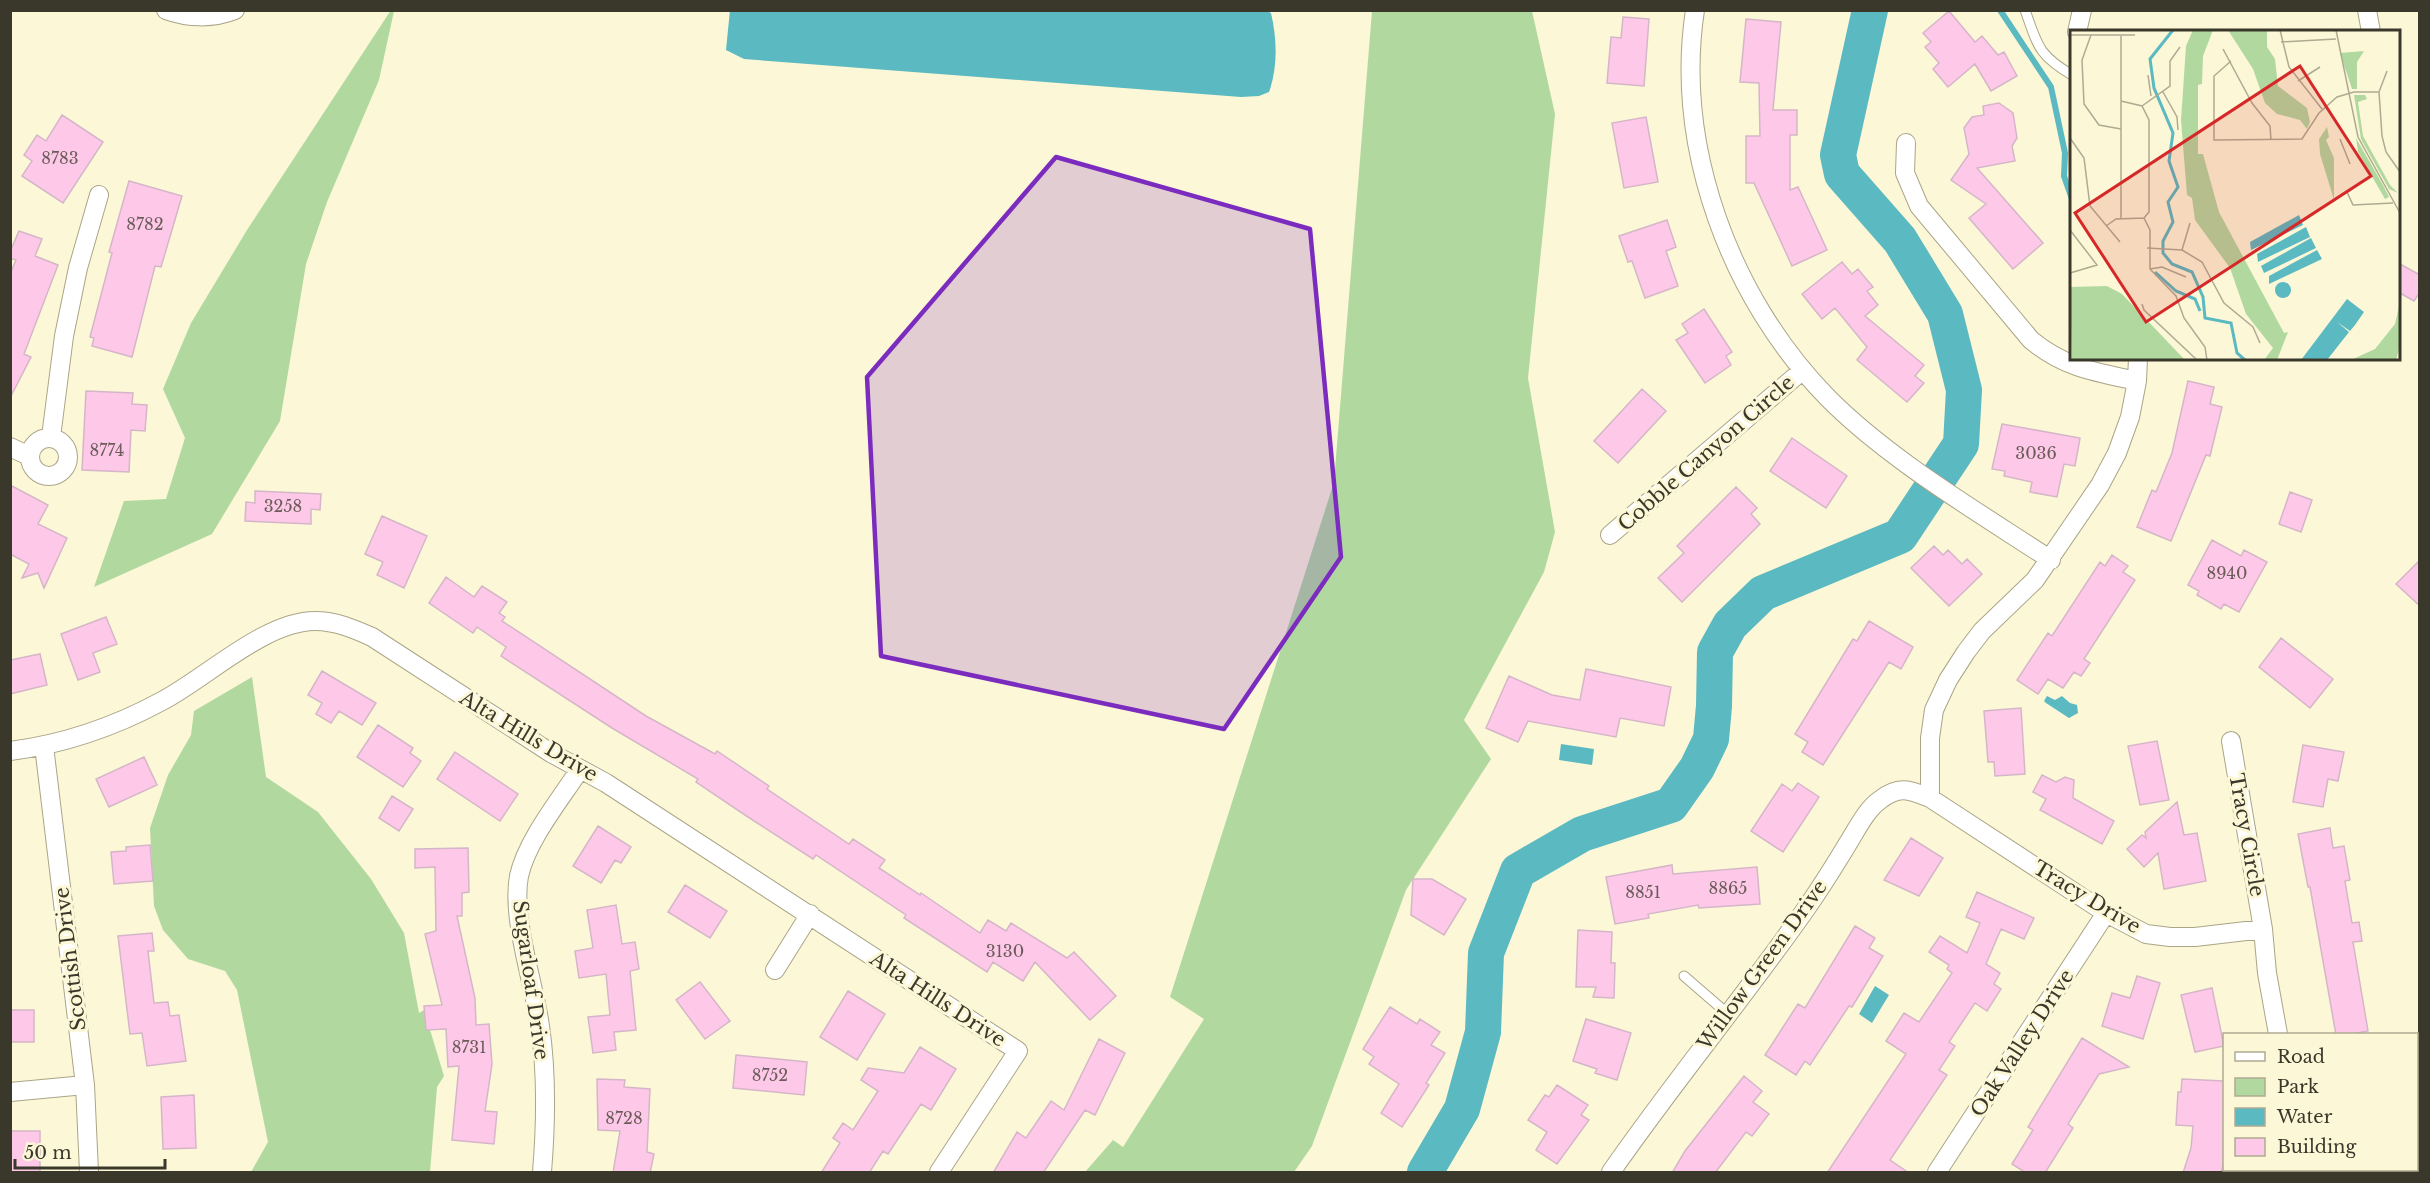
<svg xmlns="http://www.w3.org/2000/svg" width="2430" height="1183" font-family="'Libre Baskerville',serif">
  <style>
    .green { fill: #b1d99f }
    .water { fill: #5ab9c1 }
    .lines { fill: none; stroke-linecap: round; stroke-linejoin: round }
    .stream { stroke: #5ab9c1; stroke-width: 6 }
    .river { stroke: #5ab9c1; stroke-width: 36 }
    .building { fill: #fec9e8; stroke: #d5b6c8; stroke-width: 1.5 }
    .service-casing { stroke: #aaa587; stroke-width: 11 }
    .minor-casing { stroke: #aaa587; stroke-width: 20 }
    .service { stroke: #fff; stroke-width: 9 }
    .minor { stroke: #fff; stroke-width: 18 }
    .marked { fill: #7b2cbf; fill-opacity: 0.2; stroke: #7b2cbf; stroke-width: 4.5; stroke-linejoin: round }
    .labels { text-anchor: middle; stroke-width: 6; stroke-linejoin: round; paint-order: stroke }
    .number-label { font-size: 16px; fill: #6b5c5a }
    .street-label { font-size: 20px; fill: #3a382b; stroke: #fcf7d7 }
    .inset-river { fill: none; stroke: #5ab9c1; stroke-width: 3 }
    .inset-road { fill: none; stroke: #aeab92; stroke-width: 1.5 }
    .view { fill: #d62828; fill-opacity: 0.15; stroke: #d62828; stroke-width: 3 }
    .inset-edge { fill: none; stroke: #3a382b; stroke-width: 3 }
  </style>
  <rect width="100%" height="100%" fill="#fcf7d7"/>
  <path class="green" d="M391,10L394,11L379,80L327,202L306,264L280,421L212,534L94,587L124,501L166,499L185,438L163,389L191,323L247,230Z
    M1372,11H1532L1555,114L1528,378L1555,532L1544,572L1464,720L1491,759L1406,890L1312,1146L1294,1172H1085L1113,1140L1123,1147L1204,1019L1170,997L1334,482Z
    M252,677L266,777L318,812L371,879L404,933L419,1013L424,1010L444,1076L437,1087L430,1172H251L268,1142L237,990L225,971L188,959L163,930L154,906L150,828L168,775L191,735L194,711Z"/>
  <path class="water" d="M730,10L1267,11L1271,13C1277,39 1278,67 1269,92L1259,96L1241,97L744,59L726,50Z
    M2047,696L2055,700L2062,696L2070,703L2077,705L2078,713L2069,718L2046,703L2044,701Z
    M1561,744L1594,749L1592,765L1559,760Z
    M1875,986L1889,995L1872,1023L1859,1014Z"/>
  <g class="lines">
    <path class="stream" d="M2000,10L2051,87L2065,153L2064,176L2072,199"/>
    <path class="river" d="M1425,1172L1462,1109L1483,1032L1486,953L1518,871L1582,834L1671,805L1697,768L1711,739L1714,706L1715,652L1730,625L1763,593L1900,536L1961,444L1964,390L1945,314L1900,240L1842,174L1838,155L1870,10"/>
  </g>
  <path class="building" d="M1949,11L1975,42L1982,36L1998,55L2004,52L2017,76L1991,91L1975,64L1948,87L1933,69L1939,63L1925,47L1931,42L1923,33Z
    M1623,17L1649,19L1644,86L1607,83L1611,37L1621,38Z
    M1746,19L1781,22L1773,110H1797V135H1790V190L1798,187L1827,250L1792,266L1754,183H1746V136H1760L1759,83L1740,82Z
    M1999,103L2013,113L2017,138L2012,146L2015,161L1977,168L2043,243L2013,269L1969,218L1986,204L1951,180L1969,154L1964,128L1972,117L1984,115L1983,106Z
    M62,115L103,142L63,203L22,176L32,161L24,155L37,135L46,141Z
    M1646,117L1658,182L1624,188L1612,123Z
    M129,181L182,196L161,267L155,266L132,357L92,346L94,338L90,337L112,253L109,252Z
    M1667,220L1676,247L1666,251L1678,286L1645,298L1632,261L1628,262L1619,236Z
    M19,231L42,239L35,256L58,265L24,354L31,357L10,398V274L16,260L10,258V252Z
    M1842,262L1852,274L1858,269L1873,287L1867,291L1878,305L1865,316L1924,365L1915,376L1924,383L1907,402L1857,360L1867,347L1835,308L1822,319L1802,294Z
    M2398,263L2420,275V292L2414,301L2398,292Z
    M1704,309L1732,352L1726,356L1731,365L1705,383L1676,340L1688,333L1682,324Z
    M2188,381L2214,387L2210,404L2222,407L2210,456L2206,455L2171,541L2137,527L2152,490L2156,492L2172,453Z
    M1642,389L1666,411L1618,463L1594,441Z
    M86,391L133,393L132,404L147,405L145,431L131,430L129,472L82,470Z
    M2002,424L2080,438L2075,466L2064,464L2057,497L2030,492L2032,482L2004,476L2005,471L1992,469Z
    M1792,438L1847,476L1826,508L1770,471Z
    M10,485L48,505L38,524L67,538L44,588L38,573L22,578L29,564L10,554Z
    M1736,487L1757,508L1751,514L1760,524L1682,602L1658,578L1684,553L1677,546Z
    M255,491L321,494L320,510L311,509V524L245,521L246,502L255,503Z
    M2290,492L2312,500L2301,532L2279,524Z
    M382,516L427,536L404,588L377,575L383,562L365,554Z
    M2212,540L2241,556L2244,550L2267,562L2239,612L2224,604L2221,609L2197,595L2199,591L2188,585Z
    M1934,546L1943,555L1948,550L1962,564L1967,559L1982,574L1949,606L1911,568Z
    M2112,555L2128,566L2123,572L2135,580L2084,659L2090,663L2081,676L2074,672L2063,688L2048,679L2038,694L2017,680L2048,633L2052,636L2100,562L2105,566Z
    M2420,560V606L2396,584Z
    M446,577L474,597L482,586L507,602L499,613L505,617L502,621L646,716L715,754L717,751L769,786L767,789L849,844L853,839L885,860L879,868L920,895L921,893L980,933L988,920L1006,931L1011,923L1067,958L1074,952L1116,996L1090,1020L1035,962L1023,981L993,962L987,972L904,918L906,915L816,855L813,859L748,817L696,782L698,779L612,728L501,656L506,647L477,627L473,633L429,603Z
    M106,617L117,644L93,653L100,672L78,680L61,634Z
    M1869,621L1913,647L1901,669L1889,662L1823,765L1802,752L1808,742L1795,734L1853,639L1857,641Z
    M2281,638L2333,679L2310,708L2259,667Z
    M40,654L47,685L10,694V660Z
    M1586,669L1671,687L1664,726L1620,718L1616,737L1528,721L1518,742L1486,728L1509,676L1552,695L1580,700Z
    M322,671L376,703L362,725L339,711L331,723L316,714L322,703L308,695Z
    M2021,708L2025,774L1995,776L1994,762H1988L1984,711Z
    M378,725L413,748L410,753L421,761L403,787L357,757Z
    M2157,741L2169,800L2140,805L2128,746Z
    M2303,745L2344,752L2338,781L2328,779L2323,807L2293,802Z
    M455,752L518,794L500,821L437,779Z
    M144,757L157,785L109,807L96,779Z
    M2042,775L2056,782L2065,777L2074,780L2073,798L2114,821L2102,844L2040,810L2046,799L2033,792Z
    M1798,783L1819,797L1783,852L1751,831L1782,784L1792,791Z
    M392,796L413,809L399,831L379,818Z
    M2177,802L2184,835L2197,833L2206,881L2164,889L2158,853L2144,867L2127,849L2142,835L2146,838L2145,832Z
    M598,826L631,847L621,863L615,860L601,883L573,866Z
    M2330,828L2333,848L2344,846L2350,880L2345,881L2352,923L2359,922L2362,941L2353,942L2368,1031L2346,1035H2336L2310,887H2308L2298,834Z
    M1911,838L1943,858L1919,896L1884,880Z
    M150,845L153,881L114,884L111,852L126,851V847Z
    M468,848L469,892L462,893V916H457L475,998L476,1025L489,1024L492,1064L485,1111L497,1112L494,1144L452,1140L459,1066L448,1067L446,1029L426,1030L424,1006L442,1005L425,934L436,931L435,867L415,868V849Z
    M1672,865L1673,874L1757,867L1760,904L1699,908L1698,905L1648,914L1649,918L1615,924L1606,877Z
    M1413,879H1432L1466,899L1444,935L1411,915Z
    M685,885L727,911L710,938L668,912Z
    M1977,892L2034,918L2024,939L2001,929L1986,964L2000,973L1994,984L2001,989L1987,1011L1975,1003L1949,1042L1955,1046L1939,1070L1947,1075L1890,1160L1909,1173H1827L1906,1054L1886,1041L1904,1013L1919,1022L1952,973L1947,969L1949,965L1929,952L1940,936L1967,953L1980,923L1966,917Z
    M616,905L622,944L635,942L639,969L630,971L636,1030L614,1032L616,1050L593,1053L588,1017L610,1015L606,974L579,978L575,951L593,948L587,910Z
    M1855,926L1875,938L1869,948L1883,956L1852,1007L1849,1006L1810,1065L1805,1061L1796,1075L1765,1055L1798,1004L1805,1008Z
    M1578,930L1612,932L1611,963H1615L1614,998L1593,997L1596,987H1576Z
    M152,933L154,951H148L154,1003L168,1002L170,1016L179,1015L186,1061L147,1066L142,1033L130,1034L118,936Z
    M2137,976L2160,983L2143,1039L2102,1026L2112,993L2130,998Z
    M700,982L730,1021L705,1039L676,1000Z
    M2212,988L2224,1046L2195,1052L2181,995Z
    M848,991L885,1014L857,1060L820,1037Z
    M1390,1007L1417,1024L1420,1019L1440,1032L1431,1045L1445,1053L1426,1083L1429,1085L1402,1127L1381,1113L1399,1084L1369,1064L1374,1057L1363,1049Z
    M10,1010H34V1042H10Z
    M1586,1019L1631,1033L1617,1080L1595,1073L1597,1069L1573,1061Z
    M2082,1038L2129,1067L2099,1074L2068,1124L2073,1128L2045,1173H2026L2012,1164L2033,1130L2028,1127Z
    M1099,1039L1125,1053L1095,1115L1085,1110L1043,1173H993L1017,1132L1026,1138L1051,1101L1064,1110Z
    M920,1047L956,1069L931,1110L921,1104L888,1154L883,1151L869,1173H821L840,1143L833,1138L843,1123L853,1130L878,1091L861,1080L868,1068L904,1073Z
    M736,1055L807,1062L804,1095L733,1088Z
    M1744,1076L1762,1091L1753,1102L1769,1114L1752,1136L1746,1132L1715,1173H1672L1685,1151Z
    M597,1079L625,1080L624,1087L650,1089L647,1152L654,1154L650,1173H613L620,1131L598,1130Z
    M2182,1079L2224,1081V1163L2221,1173H2183L2191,1148L2193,1126L2176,1125L2178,1092H2181Z
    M1557,1085L1588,1105L1581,1115L1589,1120L1557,1164L1536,1150L1547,1132L1528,1120L1545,1095L1549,1097Z
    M194,1095L196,1148L163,1149L161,1097Z
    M10,1131H40V1173H10Z"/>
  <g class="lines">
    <g class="service-casing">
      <path id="service" d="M2025,10C2038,46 2038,55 2072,75
        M1684,976L1729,1015"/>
    </g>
    <g class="minor-casing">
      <path id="minor" d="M166,10C188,18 213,19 235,10
        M1695,10C1674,148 1731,299 1827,397C1888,459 1978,512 2051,560
        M2367,10L2371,32
        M2077,32L2082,10
        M1906,143L1905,173L1919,206L2031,340C2065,368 2095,372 2137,381
        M51,437L64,336L78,268L99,195
        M30 457a19 19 0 1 1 38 0a19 19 0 1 1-38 0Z
        M10,447L29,456
        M1610,535L1803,370
        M2231,741L2263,929L2267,973L2278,1034
        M44,746L85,1085L89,1172
        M10,751C65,744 114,727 162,701C206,678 265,621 315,621C336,621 354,629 372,637L551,753L606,783L1018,1051L939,1172
        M1930,798V738L1934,710L1948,680L1966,652L1982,631L2035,580L2100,485L2117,453L2130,417L2137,381L2138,358
        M775,970L810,914
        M10,1092L85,1085
        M542,1172C546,1124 547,1074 540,1026C534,983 511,918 519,876C527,840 560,800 580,769
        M1611,1172C1672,1084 1741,1001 1803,913C1820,889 1835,865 1850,840C1858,827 1867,809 1880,800C1899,785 1910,790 1930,798L2106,913L2146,934L2170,937H2195L2263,929
        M1937,1172L2106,913
        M2275,1172L2276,1170"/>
    </g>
    <use href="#service" class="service"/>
    <use href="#minor" class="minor"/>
  </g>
  <path class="marked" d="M1056,157L1310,229L1341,557L1224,729L881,656L867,377Z"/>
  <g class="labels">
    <g class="number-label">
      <text x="60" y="164">8783</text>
      <text x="145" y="230">8782</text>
      <text x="107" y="456">8774</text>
      <text x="2036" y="459">3036</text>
      <text x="283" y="512">3258</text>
      <text x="2227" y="579">8940</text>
      <text x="1728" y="894">8865</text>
      <text x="1643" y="898">8851</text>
      <text x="1005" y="957">3130</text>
      <text x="469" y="1053">8731</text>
      <text x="770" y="1081">8752</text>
      <text x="624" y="1124">8728</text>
    </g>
    <g class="street-label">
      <text transform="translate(1706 453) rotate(-41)" y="7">Cobble Canyon Circle</text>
      <text transform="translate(529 736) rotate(31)" y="7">Alta Hills Drive</text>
      <text transform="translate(2247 835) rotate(80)" y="7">Tracy Circle</text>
      <text transform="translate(2087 897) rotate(31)" y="7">Tracy Drive</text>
      <text transform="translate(70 959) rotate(-97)" y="7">Scottish Drive</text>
      <text transform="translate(1762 965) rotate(-54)" y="7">Willow Green Drive</text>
      <text transform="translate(531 980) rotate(82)" y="7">Sugarloaf Drive</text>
      <text transform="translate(938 999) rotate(33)" y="7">Alta Hills Drive</text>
      <text transform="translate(2022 1043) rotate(-57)" y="7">Oak Valley Drive</text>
    </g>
  </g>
  <g transform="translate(2070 30)">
    <rect width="330" height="330" fill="#fcf7d7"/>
    <path d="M123,0H143L133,26L132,54L128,55V124H133L149,182L214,303L218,302L207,330H194L203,318L176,284L160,238L125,190L122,168L117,165L111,90L116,16ZM158,0H197V17L205,29L208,56L237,78L240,92L237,99L230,90L207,84L195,73L183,39ZM294,21L287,32V59H282L270,23ZM284,65H295L297,69L288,72L293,106L320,155L328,163L319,159L291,109ZM257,97L259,107L256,110L264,128V170L250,124L249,109ZM286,108L313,155L319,167L315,169L288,122ZM37,256L52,264L115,330H2L0,257ZM330,272V316L326,330H281L305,319L325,294Z" fill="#b1d99f"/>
    <path d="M229,185L233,195L181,220L180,212ZM236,197L240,207L188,232L187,224ZM241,208L246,218L194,243L191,236ZM247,220L252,229L199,254V246ZM205 260a8 8 0 1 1 16 0a8 8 0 1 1-16 0ZM277,269L294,282L285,295L280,301L267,292L279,302L257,330H231Z" fill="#5ab9c1"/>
    <path class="inset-river" d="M103,0L80,29L84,58L103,103L99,131L108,157L98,172L103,192L93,211V223L102,234L122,242L133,267L135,288L161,293L167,323L175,330M85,242L106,261L125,269L130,281"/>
    <path class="inset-road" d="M210,0L219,37L252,79M266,0L288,107L330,183M0,5H65M21,5L12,30L14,74L29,95L51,99M211,12L266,9M153,19L182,73L200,96L201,110M161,31L144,46V110L232,109L249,83L267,67L284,62H309M317,41L309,62L312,106L316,122L330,142M78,45L81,66M228,51L250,37M93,62L107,87L108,100M51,71L72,76L79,90V182L74,188M72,76L100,56V31L110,17M0,108L14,128L20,176L50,212M270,109L280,134M288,154L277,162L283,175L323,173M51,188V6M74,188L80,200V239L106,266L114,288L135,317L137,330M36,196L46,189L74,188M0,200L27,235L0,243M77,218L112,220L132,232L154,273L183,297L190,313M112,220L120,193M80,239L92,237L116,247M72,274L74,280L127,330"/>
    <path class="view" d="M230,36L301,146L76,292L5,183Z"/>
    <rect width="330" height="330" class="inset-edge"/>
  </g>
  <rect width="2430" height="1183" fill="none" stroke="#3a382b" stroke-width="24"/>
  <rect x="2223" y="1033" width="195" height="138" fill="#fcf7d7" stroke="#aeab92" stroke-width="1.5"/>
  <rect x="2235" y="1052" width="30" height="9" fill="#ffffff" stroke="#aeab92" stroke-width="1.5"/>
  <text x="2277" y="1063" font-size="18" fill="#3a382b">Road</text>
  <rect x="2235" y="1078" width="30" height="18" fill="#b1d99f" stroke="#aeab92" stroke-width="1.5"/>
  <text x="2277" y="1093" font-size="18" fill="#3a382b">Park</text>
  <rect x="2235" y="1108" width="30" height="18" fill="#5ab9c1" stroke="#aeab92" stroke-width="1.5"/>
  <text x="2277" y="1123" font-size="18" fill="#3a382b">Water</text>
  <rect x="2235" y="1138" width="30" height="18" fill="#fec9e8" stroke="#aeab92" stroke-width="1.5"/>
  <text x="2277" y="1153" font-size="18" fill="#3a382b">Building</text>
  <path d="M15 1159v9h150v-9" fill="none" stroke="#3a382b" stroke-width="3"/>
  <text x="24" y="1159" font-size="18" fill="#3a382b" stroke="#fcf7d7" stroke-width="4.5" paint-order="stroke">50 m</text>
</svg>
